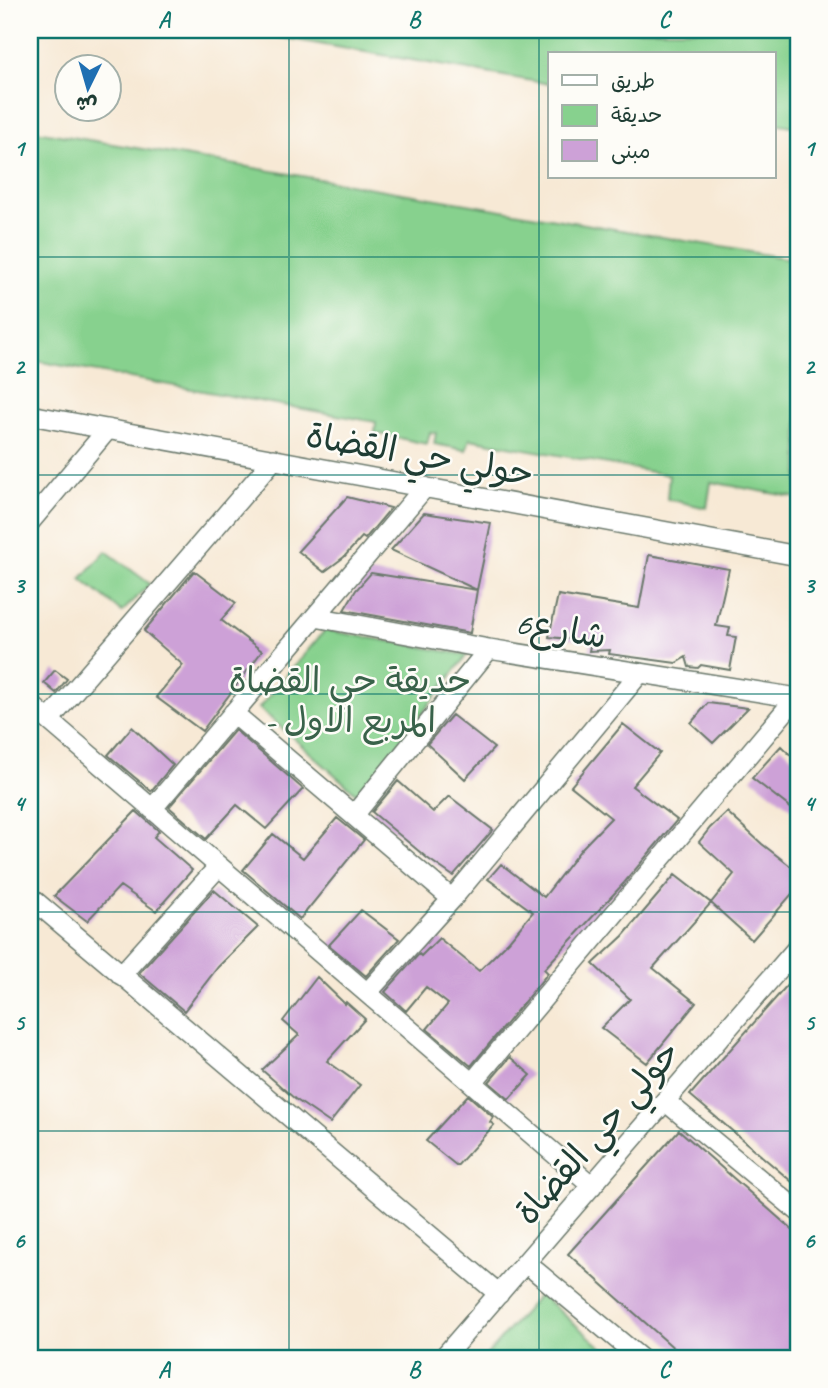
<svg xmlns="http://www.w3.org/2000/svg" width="828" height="1388" font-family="Caveat,'Playpen Sans Arabic',sans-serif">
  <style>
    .green { fill: #87d18e; stroke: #538761; stroke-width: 2 }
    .building { fill: #cda1d7 }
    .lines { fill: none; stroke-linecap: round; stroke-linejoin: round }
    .minor-casing { stroke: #6b796c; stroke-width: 22 }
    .minor { stroke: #fff; stroke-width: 19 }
    .grid { fill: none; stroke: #0f766e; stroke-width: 2; stroke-opacity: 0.55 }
    .labels { text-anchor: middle; stroke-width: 5; stroke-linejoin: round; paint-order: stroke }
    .street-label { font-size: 35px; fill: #1f3d34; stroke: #fdfcf7 }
    .park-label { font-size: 35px; fill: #39624a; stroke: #fdfcf7 }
    .neatline { fill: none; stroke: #0f766e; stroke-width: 2.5 }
    .grid-label { font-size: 23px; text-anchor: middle; font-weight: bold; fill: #0f766e }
  </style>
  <rect width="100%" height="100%" fill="#fdfcf7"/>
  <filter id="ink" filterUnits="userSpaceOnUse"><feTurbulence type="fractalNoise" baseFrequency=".0143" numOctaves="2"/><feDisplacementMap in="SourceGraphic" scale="14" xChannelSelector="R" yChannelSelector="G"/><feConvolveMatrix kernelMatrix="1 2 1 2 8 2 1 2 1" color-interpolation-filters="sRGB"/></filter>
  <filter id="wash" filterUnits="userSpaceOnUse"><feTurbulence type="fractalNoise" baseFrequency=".00686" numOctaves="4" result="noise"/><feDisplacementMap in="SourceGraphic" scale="28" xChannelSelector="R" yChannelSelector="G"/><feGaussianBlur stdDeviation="1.57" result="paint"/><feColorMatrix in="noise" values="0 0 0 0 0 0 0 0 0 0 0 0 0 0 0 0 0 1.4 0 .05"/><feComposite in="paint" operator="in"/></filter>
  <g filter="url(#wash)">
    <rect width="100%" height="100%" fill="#f7e9d5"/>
    <path class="green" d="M238,30H798V127L774,123V54H550V84Z
      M30,130L798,260V498L711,482L707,508L667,499L669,475L470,439L466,450L434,444L436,433L430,432L427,444L375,433L376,422L30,360Z
      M106,551L150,584L122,612L81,579Z
      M325,630L467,655L359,796L259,708Z
      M540,1294L614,1358H484Z"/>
    <g id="blocks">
      <path class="building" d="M347,497L391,508L365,539L362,537L344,557L324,572L298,551Z
        M424,513L491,523L477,590L391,550Z
        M649,555L729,569L716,626L730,628L728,636L736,637L730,670L701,665L698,668L689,667L686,657L676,663L609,654L610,650L589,651L591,641L549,637L558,595L639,608Z
        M194,571L236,603L221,620L262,651L202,731L156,697L183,665L144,631Z
        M371,573L477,590L470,633L344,610L356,590Z
        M55,670L67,679L56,693L44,683Z
        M708,703L748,708L713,743L691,723Z
        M452,715L494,748L465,779L427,744Z
        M623,724L660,753L632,786L677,820L624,883L544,969L548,973L471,1066L427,1029L448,1004L426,987L406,1011L385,992L419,954L421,956L439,938L479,971L509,941L533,912L488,879L501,864L544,897L582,848L611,818L571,786Z
        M132,727L173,765L151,791L108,755Z
        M235,730L303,789L266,829L237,805L206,839L169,807Z
        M781,746L798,762V801L792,809L752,778Z
        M398,781L433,812L449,796L493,830L453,876L427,858L372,812Z
        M136,811L159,831L154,837L192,870L156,911L120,886L87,921L54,896Z
        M727,812L762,844L798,872V887L752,940L711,903L734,874L699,842L710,828Z
        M337,818L364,840L300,919L243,870L273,834L303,858Z
        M675,875L711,903L653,968L696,1003L647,1063L601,1028L630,999L593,964L623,936Z
        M214,890L258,927L218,967L184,1011L139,973Z
        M361,910L399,939L366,976L329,945Z
        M798,973V1187L690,1095Z
        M317,977L345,1004L346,1002L365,1019L327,1061L360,1085L330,1123L295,1099L262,1070L299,1035L283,1021Z
        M510,1057L531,1075L509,1099L489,1082Z
        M468,1095L493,1117L490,1122L494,1125L457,1166L426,1141Z
        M679,1130L798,1235V1358H685L568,1254Z"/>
    </g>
  </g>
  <g filter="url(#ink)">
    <use href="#blocks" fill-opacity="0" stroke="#6b796c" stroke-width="2"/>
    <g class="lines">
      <g class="minor-casing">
        <path id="minor" d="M30,415L798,556
          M30,522L108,429
          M315,617L489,649L798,698
          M30,704L592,1186
          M233,713L452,899
          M49,720L274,459
          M152,809L425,487
          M354,815L489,649
          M30,897L499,1294
          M121,975L219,866
          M367,993L452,899L639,674
          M472,1083L796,698
          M665,1101L798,1211
          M526,1263L640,1358
          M443,1358L798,947"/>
      </g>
      <use href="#minor" class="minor"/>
    </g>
  </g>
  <path class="grid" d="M289,30V1358M539,30V1358M30,257H798M30,475H798M30,694H798M30,912H798M30,1131H798"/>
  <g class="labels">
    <g class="street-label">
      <text transform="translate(420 454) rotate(10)" y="12">حولي حي القضاة</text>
      <text transform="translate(561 629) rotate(9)" y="12">شارع6</text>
      <text transform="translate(597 1132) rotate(-49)" y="12">حولي حي القضاة</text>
    </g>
    <g class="park-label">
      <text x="350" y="692">حديقة حي القضاة<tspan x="350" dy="40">- المربع الاول</tspan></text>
    </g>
  </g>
  <rect width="828" height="1388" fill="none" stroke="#fdfcf7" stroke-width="77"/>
  <rect x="548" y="52" width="228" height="126" fill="#fdfcf7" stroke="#a4b0a9" stroke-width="2"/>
  <rect x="562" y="75" width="35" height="10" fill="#ffffff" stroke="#a4b0a9" stroke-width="2"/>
  <text x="611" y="88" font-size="21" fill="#1f3d34">طريق</text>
  <rect x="562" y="105" width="35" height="21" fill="#87d18e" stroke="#a4b0a9" stroke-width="2"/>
  <text x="611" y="122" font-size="21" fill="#1f3d34">حديقة</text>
  <rect x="562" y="140" width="35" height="21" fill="#cda1d7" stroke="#a4b0a9" stroke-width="2"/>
  <text x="611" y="158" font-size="21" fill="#1f3d34">مبنى</text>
  <g transform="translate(88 88) rotate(185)"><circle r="33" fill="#fdfcf7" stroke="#a4b0a9" stroke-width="2"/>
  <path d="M0-5L12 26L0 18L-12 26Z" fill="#1f6fb2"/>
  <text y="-10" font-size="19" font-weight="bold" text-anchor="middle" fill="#1f3d34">ش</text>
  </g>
  <rect x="38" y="38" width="752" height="1312" class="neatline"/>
  <g class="grid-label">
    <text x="164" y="27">A</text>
    <text x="414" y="27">B</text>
    <text x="664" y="27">C</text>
    <text x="19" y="156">1</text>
    <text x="809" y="156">1</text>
    <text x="19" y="374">2</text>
    <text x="809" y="374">2</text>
    <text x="19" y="593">3</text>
    <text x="809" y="593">3</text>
    <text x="19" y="811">4</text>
    <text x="809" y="811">4</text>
    <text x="19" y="1030">5</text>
    <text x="809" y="1030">5</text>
    <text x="19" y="1248">6</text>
    <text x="809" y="1248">6</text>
    <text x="164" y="1377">A</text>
    <text x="414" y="1377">B</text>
    <text x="664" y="1377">C</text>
  </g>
</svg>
